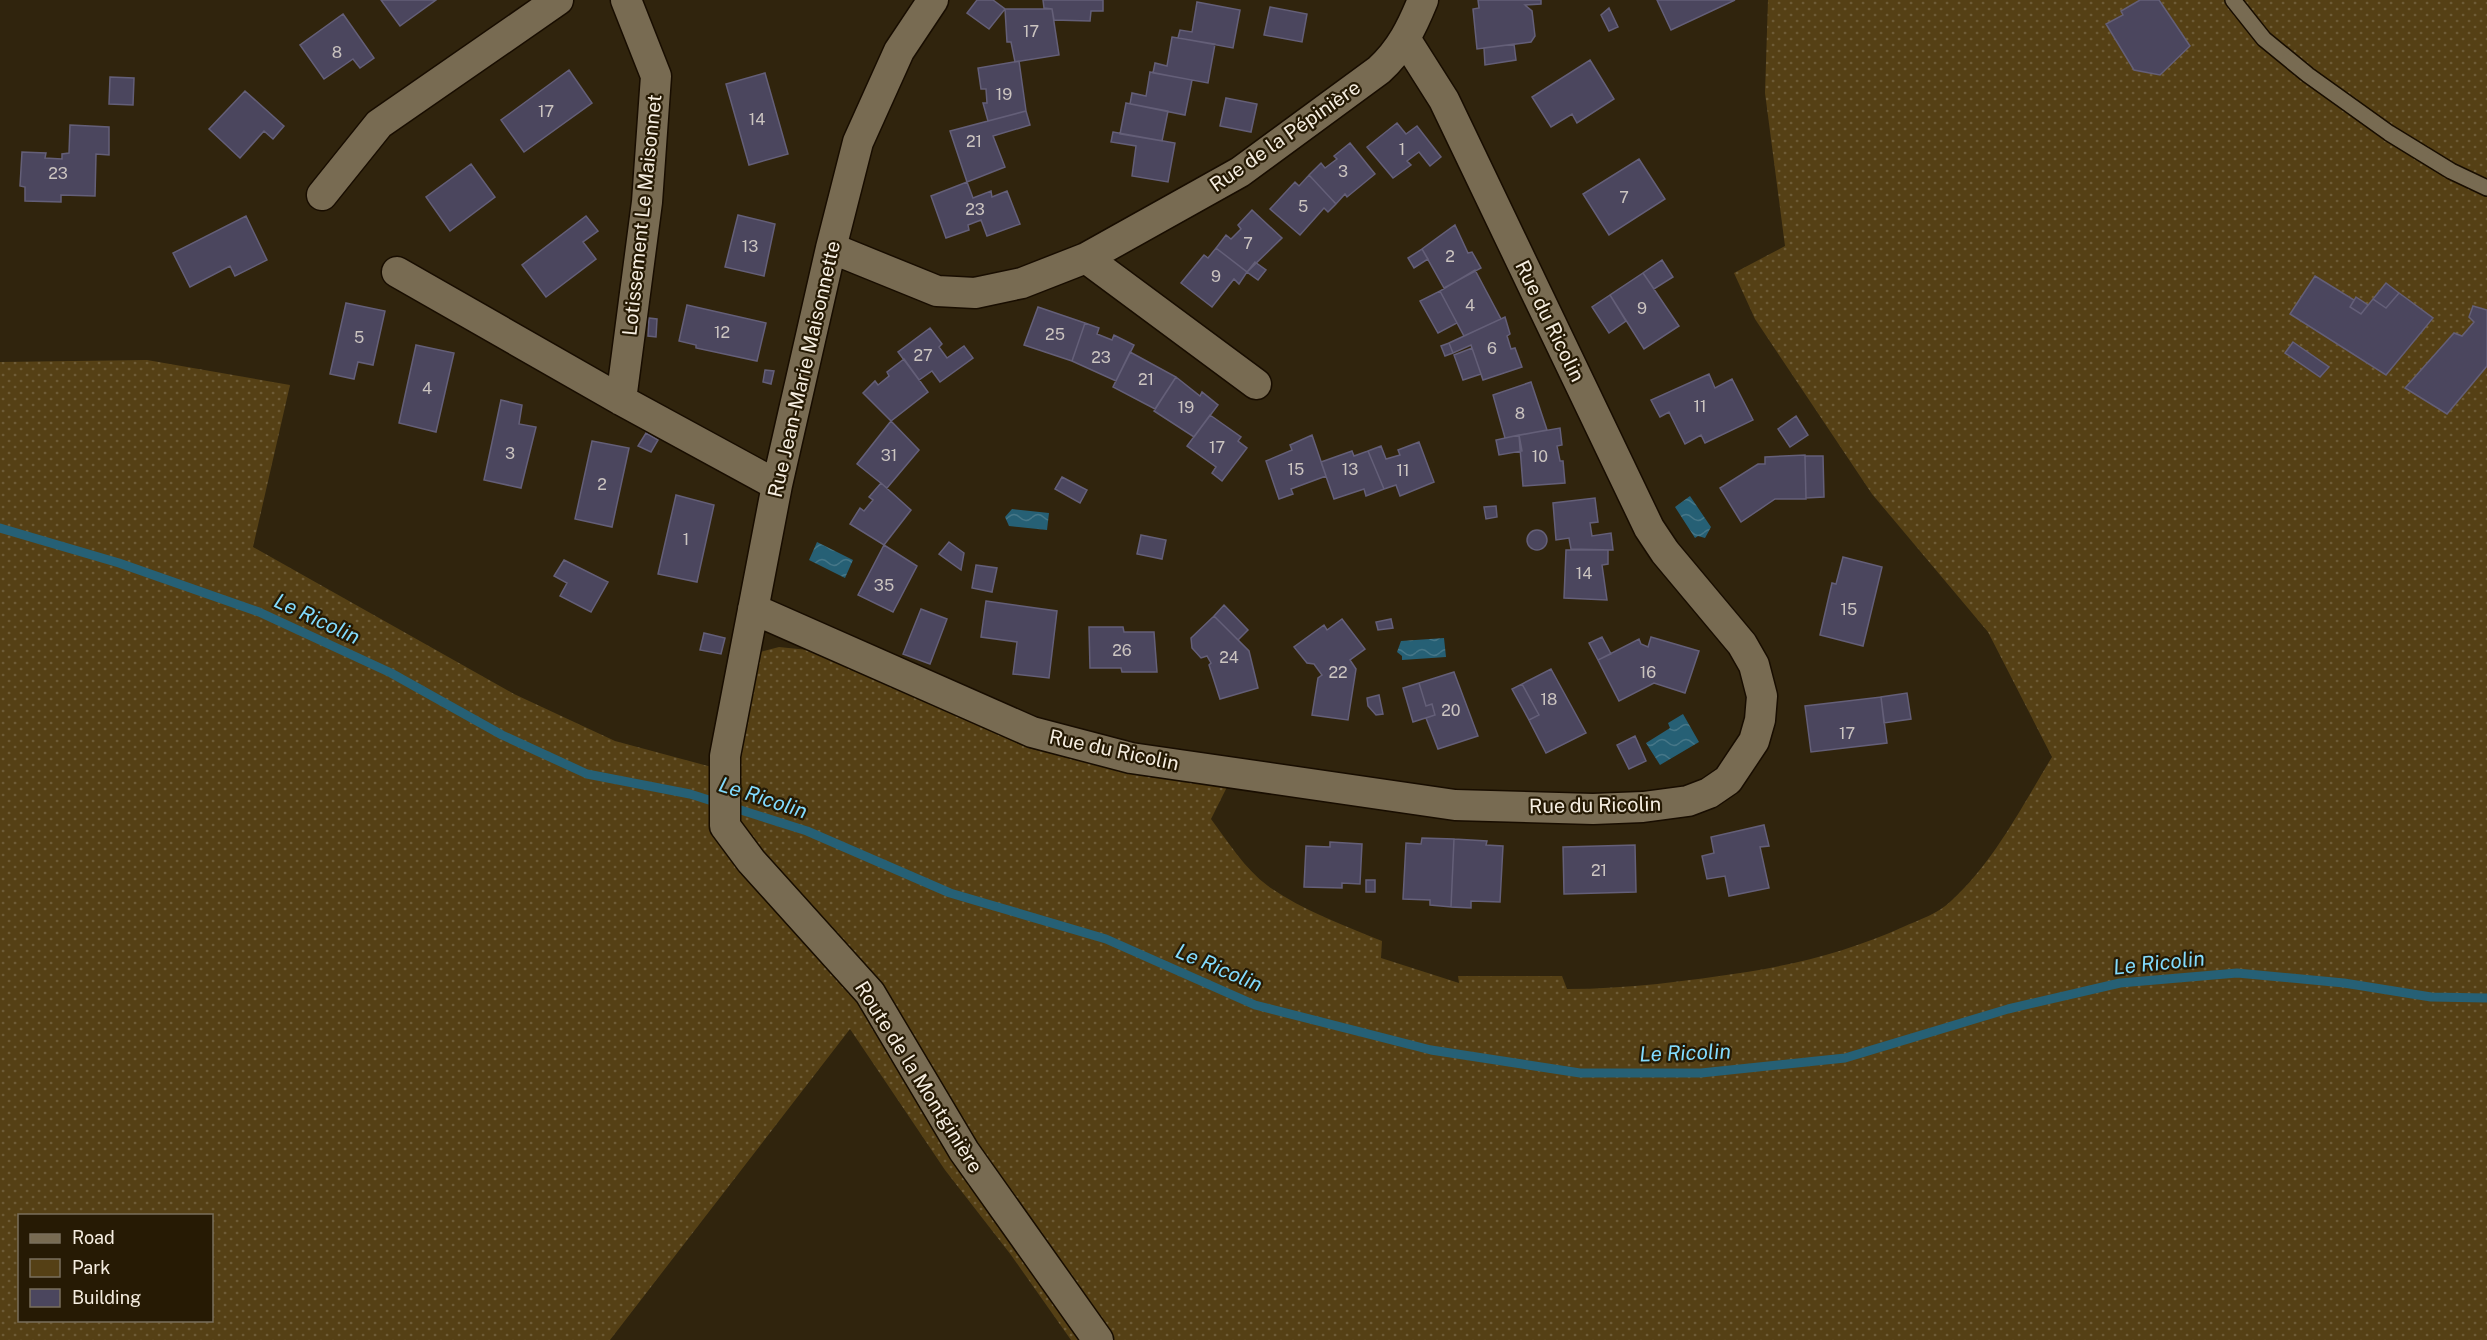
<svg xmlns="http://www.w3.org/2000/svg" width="2487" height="1340" font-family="'Public Sans',sans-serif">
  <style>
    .green { fill: url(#green-dots); fill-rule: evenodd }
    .water { fill: url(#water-waves) }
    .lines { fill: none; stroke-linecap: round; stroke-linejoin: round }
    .stream { stroke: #266075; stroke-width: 9 }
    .building { fill: #4b465e; stroke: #645f78; stroke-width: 1.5 }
    .service-casing { stroke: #180d00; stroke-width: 18 }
    .minor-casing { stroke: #180d00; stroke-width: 33 }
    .service { stroke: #786b52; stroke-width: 15 }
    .minor { stroke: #786b52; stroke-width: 30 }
    .labels { text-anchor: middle; stroke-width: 4.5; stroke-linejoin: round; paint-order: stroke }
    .number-label { font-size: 16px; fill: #cbc4c0 }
    .street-label { font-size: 20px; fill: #f6eee1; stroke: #261a04 }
    .water-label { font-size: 21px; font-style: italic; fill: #82dbfe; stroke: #261a04 }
  </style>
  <defs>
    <pattern id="green-dots" width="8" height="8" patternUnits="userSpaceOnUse" patternTransform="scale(1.5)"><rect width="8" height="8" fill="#554015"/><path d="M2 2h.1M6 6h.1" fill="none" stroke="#6e5c37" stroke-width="1.8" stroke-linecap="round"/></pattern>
    <pattern id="water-waves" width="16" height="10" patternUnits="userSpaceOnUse" patternTransform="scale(1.5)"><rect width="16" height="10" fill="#266075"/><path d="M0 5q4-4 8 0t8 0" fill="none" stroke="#467788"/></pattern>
  </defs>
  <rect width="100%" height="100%" fill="#30240d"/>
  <path class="green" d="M1768,0H2487V1340H1071L1011,1255L945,1170L850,1029L610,1340H0V362L147,360L290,385L253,547L514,694L615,741L734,773L756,653L779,647L808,650L1028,748L1136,775L1227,787L1211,819C1228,842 1245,869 1268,886C1302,910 1343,925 1382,941L1381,958L1459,983L1458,976H1562L1567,989C1628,989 1687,981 1747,972C1802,963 1852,950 1903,927C1919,920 1939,913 1951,901C1994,862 2022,806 2052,757L1988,632L1872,494L1755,319L1734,273L1785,246L1765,93ZM20,1216H212V1320H20Z"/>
  <path class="water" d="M1690,496L1711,527L1705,538L1698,536L1695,538L1675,507Z
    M1012,509L1049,513L1047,530L1009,526L1005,517Z
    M817,542L853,560L845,578L809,560Z
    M1444,638L1446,657L1402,660V656L1397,652L1401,641Z
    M1683,714L1699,742L1660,765L1646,743L1670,728L1668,723Z"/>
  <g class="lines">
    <path class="stream" d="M0,528L119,563L259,612L391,673L502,735L587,774L690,794L807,831L950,893L1106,939L1255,1005L1431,1050L1580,1073H1701L1845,1058L2008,1009L2120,983L2237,973L2344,983L2431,997L2487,998"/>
  </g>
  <path class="building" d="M381,0H436L400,26Z
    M977,0H993L1005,9L989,29L967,13Z
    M1043,0H1103V11H1091L1090,21L1054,20L1052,9L1044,8Z
    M1478,0H1541V4L1525,5L1532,11L1535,36L1531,42L1477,49L1473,9L1479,8Z
    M1657,0H1735L1671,30Z
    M2140,0H2159L2190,46L2160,75L2134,70L2106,24L2123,15L2121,11Z
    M1197,2L1240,10L1233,48L1178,38L1180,30L1192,32Z
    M1270,7L1307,14L1302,42L1264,35Z
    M1609,8L1618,27L1609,31L1601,15Z
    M1005,9H1052L1059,55L1015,62L1011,42H1007Z
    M343,14L374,58L360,68L353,59L324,79L300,45Z
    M1172,37L1215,44L1208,83L1153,73L1155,63L1167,66Z
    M1514,44L1516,60L1485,65L1484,48Z
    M1590,60L1614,99L1577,123L1572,114L1551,127L1532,97Z
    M1019,61L1026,111L988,121L983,103H987L986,89H981L978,68Z
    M569,70L592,103L524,152L501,120Z
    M1150,72L1192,80L1185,115L1130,104L1132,93L1146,96Z
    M765,73L788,154L749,165L726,84Z
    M110,77L134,78L133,105L109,104Z
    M245,91L284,126L273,139L264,131L240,158L209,129Z
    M1226,98L1257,104L1251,132L1220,126Z
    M1126,103L1168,111L1162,141L1120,134Z
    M1026,111L1030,125L993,136L1005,167L967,182L950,131Z
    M1397,123L1406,134L1417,126L1441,157L1430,166L1419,152L1407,161L1411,165L1393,178L1367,147Z
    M70,125L109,127V155L96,154L95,196L61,195V202L25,201V187L20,186L22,152L46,153L45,158L62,159V154L69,153Z
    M1113,132L1175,143L1168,182L1132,176L1136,146L1111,142Z
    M1350,143L1375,174L1347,197L1345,194L1336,204L1309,175L1321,163L1325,168L1337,159L1334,156Z
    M1639,159L1665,199L1609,235L1583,194Z
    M471,164L495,197L450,231L426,197Z
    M1309,175L1336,204L1328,212L1324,208L1300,235L1270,209L1295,182L1299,186Z
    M967,182L973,198L991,191L992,197L1007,191L1020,224L987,236L981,220L968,225L969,230L946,238L931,196Z
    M1252,210L1282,238L1247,272L1216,248L1226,235L1231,239L1241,229L1238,225Z
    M738,215L775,224L764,276L725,267Z
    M246,216L267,260L235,276L230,266L190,287L173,253Z
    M586,216L598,231L583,242L596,259L546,297L522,265Z
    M1455,225L1468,253L1472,252L1481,268L1444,288L1422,249Z
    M1216,248L1247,272L1239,284L1234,279L1212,307L1181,283L1204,255L1208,258Z
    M1422,249L1428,259L1414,268L1408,258Z
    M1662,260L1673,277L1654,289L1643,273Z
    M1255,262L1266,270L1258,280L1247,272Z
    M1475,270L1501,319L1464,336L1440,291Z
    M1643,273L1679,326L1644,349L1610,295Z
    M2315,276L2354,300L2350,307L2361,314L2373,299L2386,308L2399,293L2433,318L2386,375L2290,314Z
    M2386,283L2399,293L2386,308L2373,299Z
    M1440,291L1457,323L1438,333L1420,301Z
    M1610,295L1626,321L1609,333L1592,307Z
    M2356,297L2368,305L2361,314L2350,307Z
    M346,303L385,311L373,365L358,362L354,379L330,374Z
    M687,305L766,323L757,361L696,348V345L679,341Z
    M2473,306L2487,310V366L2447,414L2405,388L2454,333L2462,336L2474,322L2469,317Z
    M1038,307L1085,323L1072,361L1024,345Z
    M1505,317L1510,334L1507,336L1511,349L1515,348L1522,367L1483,380L1471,345L1453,353L1449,343Z
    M649,318L657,319L656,337L648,336Z
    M1085,323L1099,328L1097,334L1112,340L1114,335L1134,345L1116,381L1072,361Z
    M930,328L942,344L939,347L947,358L964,346L973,358L940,382L932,371L919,380L898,352Z
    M2293,342L2329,367L2320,377L2285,353Z
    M1449,343L1453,353L1445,356L1441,346Z
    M416,345L454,353L436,432L399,423Z
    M1472,348L1481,374L1463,380L1454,355Z
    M1130,352L1176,377L1155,409L1113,387Z
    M904,359L928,392L891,421L863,393L875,381L878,385L889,376L887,372Z
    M765,370L774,371L771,384L763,382Z
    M1709,374L1715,388L1732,379L1753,420L1705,443L1701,435L1685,444L1669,412L1660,417L1651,400Z
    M1176,377L1200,396L1202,392L1218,405L1194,437L1154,411Z
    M1531,382L1547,430L1505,438L1493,395Z
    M501,400L522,405L519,424L536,427L521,488L484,480Z
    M1210,415L1241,437L1238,441L1247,448L1222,481L1212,473L1216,467L1187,446Z
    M1796,416L1808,435L1790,447L1778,429Z
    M891,421L919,450L887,488L857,464Z
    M1560,428L1562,445L1557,446L1560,461H1563L1565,483L1523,486L1519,435Z
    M646,433L658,440L651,452L638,446Z
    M1312,435L1326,476L1291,489L1293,494L1279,499L1266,461L1292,450L1290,445Z
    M1519,435L1522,451L1499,455L1496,440Z
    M592,441L629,448L612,527L575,519Z
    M1419,442L1434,482L1400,496L1396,485L1384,489L1368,451L1381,446L1386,459L1400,455L1398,450Z
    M1352,451L1354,456L1368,451L1384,489L1366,496L1364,489L1334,499L1321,462Z
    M1805,455L1806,499H1775L1741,522L1720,488L1758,464H1765V457Z
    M1805,456H1823L1824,497L1806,498Z
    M1062,477L1087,490L1080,503L1055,489Z
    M881,483L911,510L884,545L850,524L860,508L864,511L873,500L869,497Z
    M676,495L714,505L697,582L658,574Z
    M1595,498L1598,522L1590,523L1592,536L1611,533L1613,550L1571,549L1569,538L1556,540L1553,503Z
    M1496,506L1497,517L1486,519L1484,507Z
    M1527 540a10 10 0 1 1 20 0a10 10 0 1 1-20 0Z
    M1141,535L1166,540L1162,559L1137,554Z
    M949,542L964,553L961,570L939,554Z
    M884,545L917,566L893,612L858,595Z
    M1566,550H1608V564L1602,565L1607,600L1564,598Z
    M1843,557L1882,567L1863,646L1820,635L1832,583L1836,584Z
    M564,560L608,582L591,612L560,596L567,583L554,576Z
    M976,565L997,568L992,592L972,588Z
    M986,601L1057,611L1049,678L1013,674L1017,642L981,637Z
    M1224,605L1248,630L1238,640L1214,616Z
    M921,609L947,619L930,664L903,654Z
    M1214,616L1249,651L1258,688L1220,699L1209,665L1211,663L1207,656L1201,658L1192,648L1191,638Z
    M1342,619L1365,649L1350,660L1356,669L1348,720L1312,715L1318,678L1322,675L1314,664L1307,663L1294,647L1324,625L1327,630Z
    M1391,619L1393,628L1378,630L1376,622Z
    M1089,627H1123L1124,632H1154L1157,672H1122L1121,668H1090Z
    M704,633L725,638L721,654L700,650Z
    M1602,637L1611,654L1598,660L1589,643Z
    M1651,637L1699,651L1685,693L1654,683L1619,701L1598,660L1639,639L1641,644L1648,647Z
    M1551,669L1586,733L1546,753L1529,720L1539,715L1522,684Z
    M1454,672L1478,736L1438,749L1426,718L1435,715L1432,704L1426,706L1419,683Z
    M1419,683L1426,706L1432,704L1435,715L1413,722L1403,688Z
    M1522,684L1539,715L1529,720L1512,689Z
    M1907,693L1911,719L1884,723L1881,697Z
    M1379,695L1383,714L1376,715L1368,706L1367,698Z
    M1881,697L1887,743L1811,752L1805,706Z
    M1635,736L1646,761L1629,769L1617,745Z
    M1764,825L1769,846L1760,847L1769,888L1729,896L1725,876L1707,879L1702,856L1714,853L1711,837Z
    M1422,838L1454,839L1451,907L1430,905V900L1403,899L1406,843L1421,844Z
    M1454,839L1487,841L1486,845L1503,846L1500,902L1471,901V908L1451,907Z
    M1330,842L1362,844L1360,884L1342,883V888L1304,887L1306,846L1330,847Z
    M1635,845L1636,892L1564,894L1563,847Z
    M1366,880H1375V892H1366Z"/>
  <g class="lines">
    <g class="service-casing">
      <path id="service" d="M2233,0L2264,39L2308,75L2389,133L2451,171L2487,188"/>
    </g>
    <g class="minor-casing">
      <path id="minor" d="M933,0L899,51L858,142L831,248L777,485L725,756V826L751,861L870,993L964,1151L1098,1340
        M322,195L379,124L558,0
        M831,248L937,291L975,293L1022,283L1086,258L1240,172L1379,70C1401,50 1412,27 1423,0
        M1086,258L1256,384
        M397,272L621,400L777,485
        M621,400L647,202L656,76L626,0
        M753,609L1032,732L1131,758L1455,805L1593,809L1643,807L1688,801L1709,793L1728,780L1754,741L1760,720L1762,696L1754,665L1742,644L1665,552L1649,528L1444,100L1406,40"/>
    </g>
    <use href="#service" class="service"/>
    <use href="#minor" class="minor"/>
  </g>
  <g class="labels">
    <g class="number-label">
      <text x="1031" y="37">17</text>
      <text x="337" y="58">8</text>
      <text x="1004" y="100">19</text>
      <text x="546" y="117">17</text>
      <text x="757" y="125">14</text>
      <text x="974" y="147">21</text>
      <text x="1402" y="155">1</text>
      <text x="1343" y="177">3</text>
      <text x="58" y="179">23</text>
      <text x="1624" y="203">7</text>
      <text x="1303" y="212">5</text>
      <text x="975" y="215">23</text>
      <text x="1248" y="249">7</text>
      <text x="750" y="252">13</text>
      <text x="1450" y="262">2</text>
      <text x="1216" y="282">9</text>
      <text x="1470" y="311">4</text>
      <text x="1642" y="314">9</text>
      <text x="722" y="338">12</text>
      <text x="1055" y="340">25</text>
      <text x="359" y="343">5</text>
      <text x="1492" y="354">6</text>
      <text x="923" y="361">27</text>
      <text x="1101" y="363">23</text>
      <text x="1146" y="385">21</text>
      <text x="427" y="394">4</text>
      <text x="1700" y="412">11</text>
      <text x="1186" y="413">19</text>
      <text x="1520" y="419">8</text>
      <text x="1217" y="453">17</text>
      <text x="510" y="459">3</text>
      <text x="889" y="461">31</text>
      <text x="1540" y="462">10</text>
      <text x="1296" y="475">15</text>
      <text x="1350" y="475">13</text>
      <text x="1403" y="476">11</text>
      <text x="602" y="490">2</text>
      <text x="686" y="545">1</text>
      <text x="1584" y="579">14</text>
      <text x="884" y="591">35</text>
      <text x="1849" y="615">15</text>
      <text x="1122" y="656">26</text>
      <text x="1229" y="663">24</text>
      <text x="1338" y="678">22</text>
      <text x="1648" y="678">16</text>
      <text x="1549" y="705">18</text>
      <text x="1451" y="716">20</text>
      <text x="1847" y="739">17</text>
      <text x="1599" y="876">21</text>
    </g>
    <g class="street-label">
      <text transform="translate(1285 136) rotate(-35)" y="7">Rue de la Pépinière</text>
      <text transform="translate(642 215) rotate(-84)" y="7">Lotissement Le Maisonnet</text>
      <text transform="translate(1550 321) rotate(64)" y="7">Rue du Ricolin</text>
      <text transform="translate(804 369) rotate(-77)" y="7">Rue Jean-Marie Maisonnette</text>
      <text transform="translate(1114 750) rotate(12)" y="7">Rue du Ricolin</text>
      <text transform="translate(1595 805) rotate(-1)" y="7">Rue du Ricolin</text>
      <text transform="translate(919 1077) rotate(58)" y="7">Route de la Montginière</text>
    </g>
    <g class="water-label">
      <text transform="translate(317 619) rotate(25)" y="7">Le Ricolin</text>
      <text transform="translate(763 798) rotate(18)" y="7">Le Ricolin</text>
      <text transform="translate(2159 963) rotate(-6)" y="7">Le Ricolin</text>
      <text transform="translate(1219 968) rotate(23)" y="7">Le Ricolin</text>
      <text transform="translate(1685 1053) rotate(-2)" y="7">Le Ricolin</text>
    </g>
  </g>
  <rect x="18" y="1214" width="195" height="108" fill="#261a04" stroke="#796f5c" stroke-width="1.5"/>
  <rect x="30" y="1234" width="30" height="9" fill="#786b52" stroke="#796f5c" stroke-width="1.5"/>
  <text x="72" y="1244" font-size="18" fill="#f6eee1">Road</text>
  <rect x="30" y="1259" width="30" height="18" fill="#554015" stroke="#796f5c" stroke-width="1.5"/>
  <text x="72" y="1274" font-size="18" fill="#f6eee1">Park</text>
  <rect x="30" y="1289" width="30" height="18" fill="#4b465e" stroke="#796f5c" stroke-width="1.5"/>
  <text x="72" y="1304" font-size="18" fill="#f6eee1">Building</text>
</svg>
